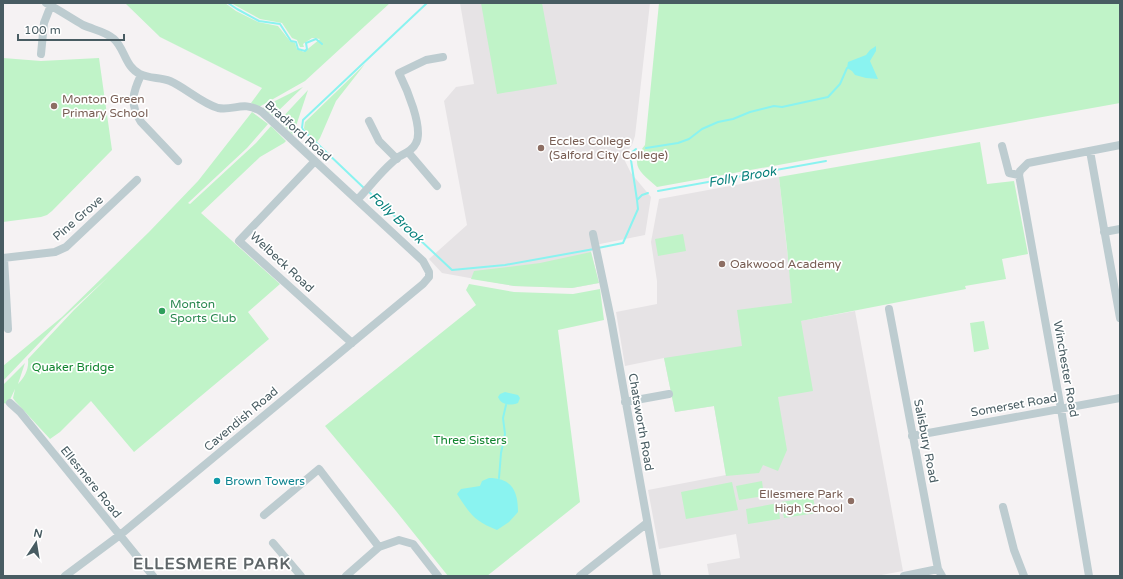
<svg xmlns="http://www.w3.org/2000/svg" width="1123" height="579" font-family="'Varela Round',sans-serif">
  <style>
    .education { fill: #e6e3e5 }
    .green { fill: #c0f3c8 }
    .water { fill: #8af3f0 }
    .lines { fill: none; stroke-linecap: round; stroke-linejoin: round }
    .stream { stroke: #8af3f0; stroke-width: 2 }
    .minor { stroke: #bdccd0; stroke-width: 8 }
    .education-dot { fill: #8d6e63; stroke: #fff; stroke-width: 1.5 }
    .leisure-dot { fill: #2e9e5b; stroke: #fff; stroke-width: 1.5 }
    .culture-dot { fill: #0f9aa8; stroke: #fff; stroke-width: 1.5 }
    .labels { text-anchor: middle; stroke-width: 3.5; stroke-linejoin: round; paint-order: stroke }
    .education-label { font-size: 12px; fill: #785e54; stroke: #fff; text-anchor: start }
    .street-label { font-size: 12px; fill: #485c62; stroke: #fff }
    .leisure-label { font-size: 12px; fill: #27864d; stroke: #fff; text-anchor: start }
    .park-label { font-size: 12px; fill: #11852f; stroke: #fff }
    .culture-label { font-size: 12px; fill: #0d838f; stroke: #fff; text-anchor: start }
    .water-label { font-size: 13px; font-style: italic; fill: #07807c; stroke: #fff }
    .district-label { font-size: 16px; font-weight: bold; letter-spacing: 1px; fill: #5e6568; stroke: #fff }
  </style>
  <rect width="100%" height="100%" fill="#f5f2f3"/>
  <path class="education" d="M460,3H650L635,136L632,145L627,152L625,161L631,173L651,197L645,235L595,245L591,252L599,283L572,288L514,286L442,273L429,259L467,225L444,101L456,87L474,84Z
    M779,177L795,322L855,311L903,571L876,576H709L707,564L740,558L736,534L659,549L648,490L726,475L714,406L675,412L664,358L625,366L616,312L657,304V281L651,242L659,199Z"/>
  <path class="green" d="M125,3H225L236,11L258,22L278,26L290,41L295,43L297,49L304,52L320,39L312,38L303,44L304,47H300L297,40L292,38L282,23L260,19L231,3H390L305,81L259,107L251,103L262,88L160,37Z
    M481,3H542L557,84L497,94Z
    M659,3H1120V103L657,187C641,172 628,166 645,145Z
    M3,58L41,61L99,58L112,150L52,211L47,215L41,217L3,222Z
    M365,64L336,101L320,138L317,142L305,131L304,128L305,122Z
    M303,87L273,116L263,108L265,106Z
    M308,90L293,135L279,121Z
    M252,112L268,124L247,148L188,203L190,204L256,143L271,126L286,141L284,143L260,157L201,213L280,284L248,312L269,339L134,452L91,401L60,432L50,439L15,401L13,398L15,389L8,404L3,403V385L25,363L18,384C25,377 29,369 28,359L74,310L108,277L62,319L3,381V366L62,317L149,232L198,181Z
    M980,142L987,184L1014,181L1028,254L1002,259L1006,279L965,286L966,289L801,321L813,391L778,397L787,450L778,471L763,465L759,473L726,476L714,406L675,412L664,358L742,346L737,310L792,303L787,248L779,177Z
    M683,234L686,251L658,256L655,239Z
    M591,252L599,283L572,288L514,286L471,279L474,271L540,263Z
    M469,284L514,292L573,294L600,289L604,320L558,330L580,502L487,576H448L396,511L325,426L476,305L466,290Z
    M984,321L989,349L974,352L970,323Z
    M762,481L764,496L739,500L736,486Z
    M732,482L738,510L686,519L681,492Z
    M813,497L816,513L784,518L781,502Z
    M778,503L780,519L748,524L746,509Z"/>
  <path class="water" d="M876,46V51L870,61L878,79L866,78L855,75L852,71L847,68L848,62L866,55L870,50Z
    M505,392L518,395L520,398L518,403C510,406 501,405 498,397L500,394Z
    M489,478C512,478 518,491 518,512L509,522L497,530C474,521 470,514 457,494L461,489L480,486L482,481Z"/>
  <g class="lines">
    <path class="stream" d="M228,3L237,9L259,21L280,24L291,41L296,42L298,49L305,51L307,49L306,43L316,39L322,44
      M646,148L678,143L689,139L702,129L718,122L733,119L750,112L774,106L782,107L828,97L840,84L847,68
      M636,149L631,153V160L637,200
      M365,189L304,131L302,128L303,120L427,3
      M658,191L826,161
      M369,192L452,270L505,265L594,249
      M598,248L623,243L638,209L637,200L642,195L648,193
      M499,478L501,453L505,434L503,418L506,405"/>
    <path class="minor" d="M46,3C59,10 71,18 83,25C94,30 105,31 114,39C125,49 125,67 140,74C150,79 160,77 170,81C186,88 201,103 218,108C235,111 243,100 262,112L423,261L429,272V277L423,284L120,535L65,576
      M41,54L44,23L51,5
      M141,75C133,92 129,104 141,122L178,161
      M369,121L379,141L397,159
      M1002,146L1009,173L1019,175
      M1090,151L1120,318
      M408,152L437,186
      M315,161L239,241L352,343
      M357,200C370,187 384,167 400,156C406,153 413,150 416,143C424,128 406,87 399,73L426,60L443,57
      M1104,232L1120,229
      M593,234L611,319L657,576
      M3,258L55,252L66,247L137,180
      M4,258L8,329
      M889,309L938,569L942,576
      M625,402L669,394
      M10,403L20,412L153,576
      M912,436L1120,398
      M1003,507L1014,550L1024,576
      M264,515L319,469L379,547
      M273,543L301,576
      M346,576L379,547L399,540L413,544L438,576
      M580,576L647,523
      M904,576L938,569
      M1089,576L1061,409L1019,175L1020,171L1028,163L1120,145"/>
  </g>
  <g class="education-dot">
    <circle cx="54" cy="106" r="4"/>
    <circle cx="541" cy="148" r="4"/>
    <circle cx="722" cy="264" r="4"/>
    <circle cx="851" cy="501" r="4"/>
  </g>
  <circle class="leisure-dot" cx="162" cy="311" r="4"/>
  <circle class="culture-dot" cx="217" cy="481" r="4"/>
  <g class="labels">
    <g class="education-label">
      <text x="62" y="103">Monton Green<tspan x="62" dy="14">Primary School</tspan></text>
      <text x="549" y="145">Eccles College<tspan x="549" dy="14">(Salford City College)</tspan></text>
      <text x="730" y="268">Oakwood Academy</text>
      <text x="843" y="498" text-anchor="end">Ellesmere Park<tspan x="843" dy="14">High School</tspan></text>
    </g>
    <g class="street-label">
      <text transform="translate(298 131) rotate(42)" y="4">Bradford Road</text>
      <text transform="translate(78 218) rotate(-41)" y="4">Pine Grove</text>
      <text transform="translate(282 262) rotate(43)" y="4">Welbeck Road</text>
      <text transform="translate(1066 369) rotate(80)" y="4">Winchester Road</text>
      <text transform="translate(1014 405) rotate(-10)" y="4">Somerset Road</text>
      <text transform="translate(241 419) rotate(-40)" y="4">Cavendish Road</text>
      <text transform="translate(641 422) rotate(80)" y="4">Chatsworth Road</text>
      <text transform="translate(926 441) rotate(79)" y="4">Salisbury Road</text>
      <text transform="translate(91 482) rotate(51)" y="4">Ellesmere Road</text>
    </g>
    <g class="leisure-label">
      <text x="170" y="308">Monton<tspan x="170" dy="14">Sports Club</tspan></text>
    </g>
    <g class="park-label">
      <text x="73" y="371">Quaker Bridge</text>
      <text x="470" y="444">Three Sisters</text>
    </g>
    <g class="culture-label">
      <text x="225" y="485">Brown Towers</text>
    </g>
    <g class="water-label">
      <text transform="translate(742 176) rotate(-10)" y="5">Folly Brook</text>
      <text transform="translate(397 217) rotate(43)" y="5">Folly Brook</text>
    </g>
    <g class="district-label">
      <text x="212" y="569">ELLESMERE PARK</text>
    </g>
  </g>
  <rect width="1123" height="579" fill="none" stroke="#485c62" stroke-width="8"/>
  <g transform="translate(36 543) rotate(12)" stroke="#ffffff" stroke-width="3" paint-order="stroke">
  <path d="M0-3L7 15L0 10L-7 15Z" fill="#485c62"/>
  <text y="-6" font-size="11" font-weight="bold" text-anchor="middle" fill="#485c62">N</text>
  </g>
  <path d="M18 34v6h106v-6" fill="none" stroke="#485c62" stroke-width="2"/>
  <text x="24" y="34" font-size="12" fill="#485c62" stroke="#ffffff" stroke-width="3" paint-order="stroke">100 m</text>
</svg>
